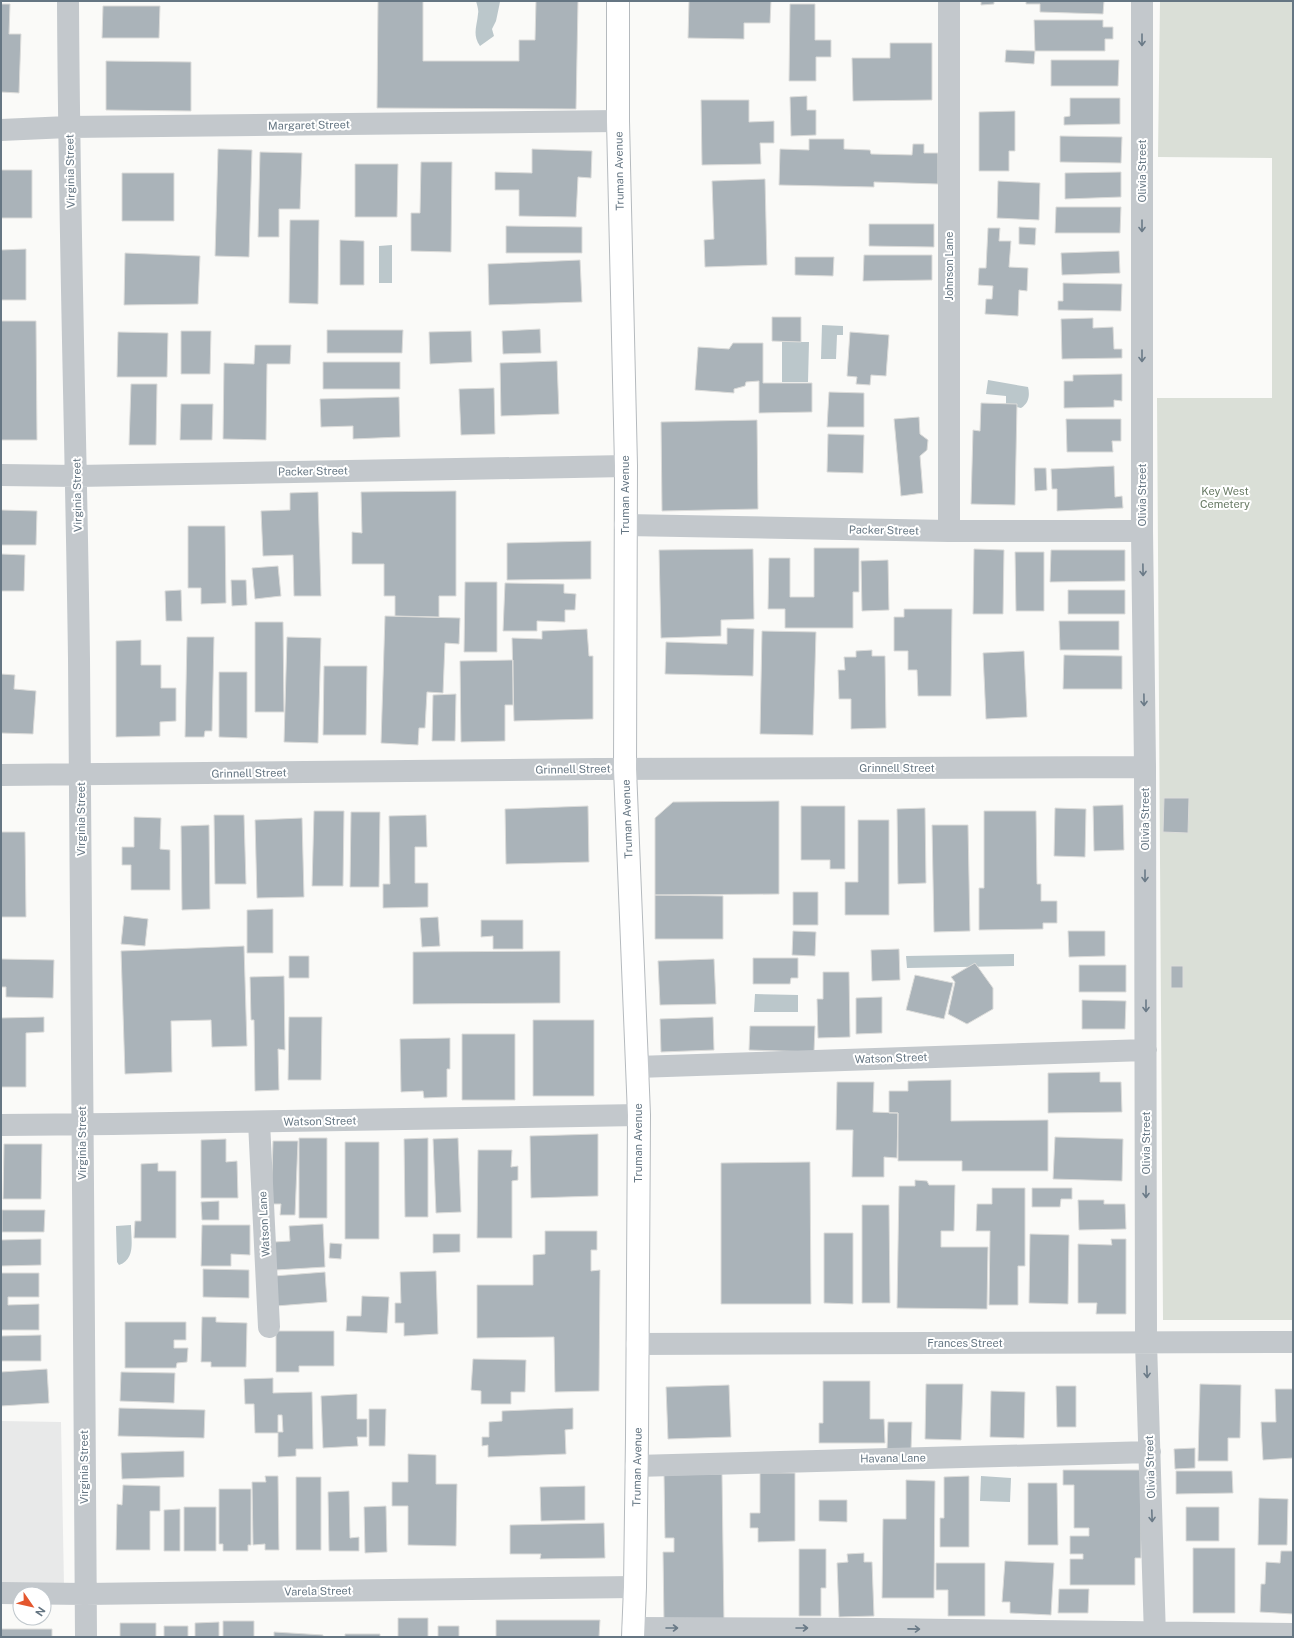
<svg xmlns="http://www.w3.org/2000/svg" width="1294" height="1638" font-family="'Public Sans',sans-serif">
  <style>
    .built { fill: #e8e9e9 }
    .green { fill: #dadfd7 }
    .water { fill: #bbc7cb }
    .building { fill: #aab3b9; stroke: #dcdcda; fill-rule: evenodd }
    .lines { fill: none; stroke-linecap: round; stroke-linejoin: round }
    .primary-casing { stroke: #b5babe; stroke-width: 24 }
    .street { stroke: #c3c8cc; stroke-width: 22 }
    .primary { stroke: #fff; stroke-width: 22 }
    .oneway { stroke: #6a7a87 }
    .labels { text-anchor: middle; stroke-width: 4; stroke-linejoin: round; paint-order: stroke }
    .street-label { font-size: 11px; fill: #657683; stroke: #fff }
    .park-label { font-size: 11px; fill: #687a64; stroke: #fff }
  </style>
  <rect width="100%" height="100%" fill="#fafaf8"/>
  <path class="built" d="M1,1421L61,1422L64,1586H1Z"/>
  <path class="green" d="M1160,1H1293V1320H1163L1157,398H1272V158L1158,157Z"/>
  <path class="water" d="M476,1H500V2L496,21L492,29L494,36L480,46C472,35 477,26 478,14C479,10 477,5 476,1Z
    M392,245V283H379V246Z
    M822,325L843,326V335H837L836,359H821Z
    M782,342H809L808,382H782Z
    M988,380L1028,387C1030,395 1029,403 1021,408L1006,404V396L986,394Z
    M1014,954V966L907,968L906,956Z
    M755,994L798,995V1012H754Z
    M131,1225C131,1240 136,1259 119,1265L117,1262L116,1226Z
    M981,1476L1011,1478L1010,1502L980,1501Z"/>
  <path class="building" d="M378,1H423V61H519V40H535L536,1H578L576,109L377,108Z
    M689,1H771L770,23H744V39L688,38Z
    M981,1H994V4L981,5Z
    M1026,1H1104L1103,14L1040,12V4H1026Z
    M1,4H10L9,34H21L19,93L1,92Z
    M790,4H815V40H831V57H816V81H789Z
    M103,6H160L159,38H102Z
    M1034,20H1103V27H1113V39H1105V51H1035Z
    M890,43H932V100L853,101L852,58H890Z
    M1006,50L1035,51L1034,64L1005,62Z
    M1051,60H1119L1118,86H1051Z
    M106,61L191,62V111L106,110Z
    M807,96V110H816V135L791,136L790,97Z
    M1070,98H1120V124L1064,125V117L1070,116Z
    M701,100H749V122L774,121V143H760L761,164L702,165Z
    M1015,111V151H1009V171H979V112Z
    M1060,136L1122,137L1121,163L1060,162Z
    M809,139H844V149L870,150L871,154L912,155L913,144H924V153H938V184L874,182V187L779,185L780,149L809,150Z
    M218,149L252,150L249,257L215,256Z
    M532,149L592,151L591,178L578,177L576,217L519,216V190H495V172L532,173Z
    M260,152L302,153L300,209H279V237H258Z
    M421,162H452L451,252L411,251V213H420Z
    M355,164H398L397,217H355Z
    M1,170H32V218H1Z
    M1121,172V197L1065,199V173Z
    M122,173H174V221H122Z
    M765,179L767,265L705,267L704,240L714,239L712,181Z
    M998,181L1040,183L1039,220L997,218Z
    M1056,207H1121L1120,233H1055Z
    M290,220H319L318,304L289,303Z
    M869,224H934V247L869,246Z
    M506,226L582,227V253H506Z
    M1019,227L1036,228L1035,245L1019,244Z
    M988,228H1000L999,241H1011L1009,267L1028,268L1027,291L1019,290L1018,316L985,314L986,299H992L993,286L978,285L979,268H986Z
    M340,240L364,241V285H340Z
    M26,249V300H1V250Z
    M1119,251L1120,273L1062,275L1061,253Z
    M125,253L200,256L198,304L124,305Z
    M864,255H932V280L863,281Z
    M795,257H834L833,276L795,275Z
    M580,260L582,302L489,305L488,264Z
    M1063,283L1122,284L1121,311L1058,310V301H1063Z
    M772,317H801V342L772,341Z
    M1093,318V328L1113,327L1114,349H1122V358L1062,359L1061,319Z
    M1,321H36L37,440H1Z
    M540,329L541,353L503,354L502,331Z
    M327,330H403L402,353H327Z
    M181,331H211L210,374H181Z
    M471,331L472,362L430,364L429,332Z
    M118,332L168,333L167,377H117Z
    M850,332L889,335L886,376L871,375L870,385L856,384L857,377L847,376Z
    M733,343H763V383H812V412L759,413V381L746,382L745,386L734,389V393L695,390L698,347L729,349Z
    M255,345H291L290,364H267L266,440L223,439L224,363L254,364Z
    M557,361L559,414L501,416L500,363Z
    M323,362H400V389H323Z
    M1122,374V401L1114,400V407L1064,408V381H1073V375Z
    M131,384H157L156,445H129Z
    M494,388L495,434L461,435L459,389Z
    M829,392L864,393V427H827Z
    M399,397L400,437L353,439V426L321,427L320,399Z
    M981,403L1017,404L1015,505L971,504L973,430L980,431Z
    M181,404H213L212,440H180Z
    M919,417L920,434L928,440L927,450L920,456L923,493L901,496L894,419Z
    M1066,419H1121V441H1112L1113,452H1067Z
    M757,420L758,509L662,511L661,422Z
    M828,434L864,435L863,473L827,472Z
    M1114,466L1115,497L1122,496L1123,508L1057,511V489H1052L1051,469Z
    M1034,468H1046L1047,490L1035,491Z
    M456,491V596H439V617L395,616V596H384V564H352V532L362,533L361,492Z
    M318,492L321,596H294L293,555L263,556L261,511L290,510V493Z
    M1,510L37,511L36,545H1Z
    M188,526H225L226,603L201,604V588H188Z
    M591,541V579L507,580V543Z
    M814,548H859V592H853V628H785V609H768L769,558H790V597H814Z
    M753,549L754,619L721,620V636L661,638L659,550Z
    M974,549L1004,550L1003,614H973Z
    M1051,550H1125V581L1050,582Z
    M1015,552H1044V611H1016Z
    M1,554L25,555L24,591H1Z
    M888,560L889,610L862,611L861,561Z
    M278,566L281,596L255,599L252,568Z
    M231,580H246L247,605L232,606Z
    M465,582H497V652H464Z
    M505,583L564,584V593L576,594L575,610H565V622L537,621V631H503Z
    M181,590L182,621H166L165,591Z
    M1068,590H1125V614H1068Z
    M904,609H952L951,696H918L917,670H908V651H894V617H904Z
    M385,616L460,618L459,644L445,643L443,693L427,692L425,728H419L418,745L381,743Z
    M1059,621H1119V650H1060Z
    M255,622H283L284,712H255Z
    M727,628L754,629L753,676L665,674L666,642L727,644Z
    M587,629L589,656H593V719L514,721L512,638L542,639V631Z
    M762,631L816,632L813,735L760,734Z
    M187,637H214L212,731H205L204,737H185Z
    M287,637L321,638L318,743L284,742Z
    M141,640V665H161V688H176V721L160,722V736L116,737V641Z
    M872,650V656H885L886,728L851,729V699H839L838,670H845L844,657H856V651Z
    M1024,651L1027,717L986,719L983,653Z
    M1064,655L1122,656V689H1063Z
    M513,660V705H505V741L461,742L460,661Z
    M324,666H367L366,735H323Z
    M219,672H247V738L219,737Z
    M1,674L15,675L14,689L36,691L33,734L1,733Z
    M456,694L455,741H432L433,695Z
    M1164,798H1189L1188,833L1163,832Z
    M779,801V894L655,895V818L673,802Z
    M1123,805L1124,850L1094,851L1093,806Z
    M588,806L589,862L506,864L505,809Z
    M801,806H845V869H830V860H801Z
    M925,808L926,883L898,884L897,809Z
    M1055,808L1086,809L1085,857L1054,856Z
    M314,811H344L343,886H312Z
    M984,811H1036L1037,884H1041V901H1057V923H1043V929L979,930V888H984Z
    M351,812H380L379,887H350Z
    M214,815H244L246,884H215Z
    M426,815L427,847H415V883H428V907L383,908V884H390L389,816Z
    M134,817L161,818L160,849L170,850V890H131V865H122V847H134Z
    M302,818L304,897L257,898L255,820Z
    M858,820H889V915H845V882H858Z
    M209,825L210,909L182,910L181,826Z
    M932,825H968L970,931L934,932Z
    M1,832H25L26,917H1Z
    M793,892H818V925H793Z
    M655,895L723,896V939H655Z
    M273,909V953H247V910Z
    M124,916L148,919L145,946L121,944Z
    M438,917L440,946L422,947L420,918Z
    M481,920H523V949H493V936L481,937Z
    M793,931L816,932L815,956L792,955Z
    M1068,931H1105V956L1069,957Z
    M244,946L247,1046L212,1047L211,1020L171,1021L172,1072L125,1074L121,951Z
    M899,949L900,980L872,981L871,950Z
    M560,951V1003L413,1004V952Z
    M289,956H309V978H289Z
    M753,958H798V978H791L790,984H753Z
    M1,959L54,960L53,998L6,997V987H1Z
    M714,959L716,1004L660,1005L658,961Z
    M975,963L993,988V1009L967,1024L948,1014L955,982L951,977Z
    M1079,965H1126V992H1079Z
    M1171,966H1183V988H1171Z
    M823,972H849L850,1037L818,1038L817,999H823Z
    M915,975L953,983L944,1019L906,1010Z
    M284,976L285,1050L278,1049L279,1090L255,1091L254,1020H251L250,977Z
    M882,997V1033L856,1034V998Z
    M1082,1000L1126,1001L1125,1029H1082Z
    M44,1017V1032L26,1033V1087H1V1018Z
    M289,1017H322L321,1080H288Z
    M713,1017L714,1050L661,1052L660,1019Z
    M533,1020H594V1096H533Z
    M750,1026H815L814,1052L749,1050Z
    M462,1034H515V1100H462Z
    M450,1038V1069H447V1097L424,1098L423,1091L401,1092L400,1039Z
    M1100,1072V1082H1121L1122,1112L1048,1113V1073Z
    M951,1080V1121L1048,1120V1171H962V1161H898V1113H889V1091H908V1081Z
    M837,1082H874L873,1112L898,1113L897,1158L884,1157V1177H852L853,1130H836Z
    M598,1134V1196L531,1198L530,1136Z
    M1055,1137L1123,1139L1122,1181L1053,1179Z
    M299,1138H327V1218H299Z
    M428,1138V1217H405L404,1139Z
    M458,1138L461,1212L436,1213L433,1139Z
    M226,1139V1162L237,1161L238,1198H201V1140Z
    M273,1141H298L295,1215H280L281,1204H271Z
    M345,1142H379V1239H345Z
    M4,1144H42L41,1199H3Z
    M478,1150H512L511,1167L518,1166V1180L512,1181V1238H477Z
    M810,1162L811,1304H721V1163Z
    M158,1163V1171H176V1238H134L135,1221H141V1164Z
    M915,1180L927,1181L929,1185H955L954,1231H941V1247H988L987,1309L897,1308L899,1186H915Z
    M992,1188H1025V1266H1018V1305H989L990,1231H976L977,1204H992Z
    M1032,1188H1072V1199H1061L1060,1207H1032Z
    M1078,1200H1104V1204H1125L1126,1229L1079,1230Z
    M219,1201V1220H202L201,1202Z
    M862,1205H889L890,1303H862Z
    M2,1210H45L44,1232H2Z
    M323,1224L325,1267L276,1270L274,1242L290,1241L289,1226Z
    M202,1225H250V1255L231,1254V1266H201Z
    M545,1231H597V1250H591V1271L600,1270L599,1391L555,1392L554,1337L477,1338V1285H533V1255L545,1254Z
    M824,1233H853V1304L824,1303Z
    M433,1234H460V1252L433,1253Z
    M1030,1234L1069,1235L1068,1304L1029,1303Z
    M41,1239V1265L1,1266V1240Z
    M1111,1239H1126V1314H1096L1097,1303H1078V1244L1112,1245Z
    M330,1243L342,1244L341,1259L329,1258Z
    M203,1269L249,1270V1298L203,1297Z
    M436,1271L438,1334L404,1336V1323H395V1303H401L400,1272Z
    M325,1272L327,1302L276,1306L274,1276Z
    M1,1273H39V1297H8V1305L39,1304V1330H1Z
    M362,1296L389,1297L387,1333L346,1331L347,1316H361Z
    M202,1317H216V1322L247,1323L246,1367H211V1362H201Z
    M125,1322H186V1340H174V1348H188L187,1362L177,1363L176,1368H125Z
    M276,1331H334V1366H299V1372H276Z
    M41,1335V1361H1V1336Z
    M473,1359L526,1360L525,1392H511V1404H481V1391L471,1390Z
    M47,1369L49,1403L1,1406V1372Z
    M121,1372L175,1373L174,1403L120,1401Z
    M273,1378V1393L312,1392L313,1449H296V1456L278,1457V1433H255L254,1404H245L244,1379ZM278,1415H282L283,1432H278Z
    M823,1381H870V1419H884L885,1443H819V1423H823Z
    M926,1384H963L961,1440L925,1439Z
    M1200,1384L1241,1385L1240,1438H1228V1461H1198Z
    M729,1385L731,1437L668,1439L666,1387Z
    M1056,1386H1076V1427H1057Z
    M1275,1389H1293V1458L1263,1460L1261,1422H1276Z
    M991,1391L1025,1392L1024,1438L990,1437Z
    M357,1394V1419H367V1437H357L358,1446L323,1448L321,1396Z
    M119,1408L205,1410L204,1438L118,1436Z
    M573,1408V1429L565,1430L566,1454L488,1457V1445L482,1446V1437H489V1422L502,1421V1411Z
    M369,1409H386L385,1446H369Z
    M888,1422H912L911,1450H887Z
    M1195,1448V1468L1175,1469L1174,1449Z
    M184,1451V1477L122,1479L121,1453Z
    M408,1454L436,1455V1484H457L456,1546L408,1545V1506H392V1482H408Z
    M1063,1470H1141V1558H1135V1585H1070V1559H1083V1554H1070V1536H1089V1528H1074V1485H1063Z
    M1176,1471H1232L1233,1493L1176,1494Z
    M760,1473H795V1541L758,1542V1528H750V1513H760Z
    M722,1474L724,1623H664L663,1552H674V1538H665L664,1475Z
    M265,1476H278L279,1550H265V1544L253,1545L252,1482H266Z
    M969,1476V1547H940V1518H944V1477Z
    M296,1477H321V1550H296Z
    M906,1480L935,1481L934,1598H882L883,1519H906Z
    M1028,1483H1057L1058,1545H1028Z
    M123,1485L160,1486V1511H150V1550H116L117,1504L122,1505Z
    M585,1486V1520L541,1521L540,1487Z
    M219,1489H251V1545H248V1551H223V1544H219Z
    M349,1491L350,1538L359,1537V1551H329L328,1492Z
    M1259,1498L1288,1499L1287,1545H1258Z
    M819,1500H847V1522L819,1521Z
    M386,1506L387,1552L365,1553L364,1507Z
    M184,1507H216V1551H184Z
    M1186,1507H1219V1541H1186Z
    M180,1509V1551H164V1510Z
    M604,1523L605,1558L540,1559L541,1554H510V1525Z
    M1193,1548H1235V1613H1193Z
    M799,1549H826V1588H821V1616H799Z
    M1281,1551H1293V1614L1260,1612L1261,1584H1265L1266,1562L1280,1563Z
    M864,1553V1562H872L874,1616L839,1617L837,1563L848,1562L847,1554Z
    M1005,1561L1054,1563L1051,1615L1010,1613V1602H1002Z
    M936,1563H985V1616H948V1590H936Z
    M1059,1589H1089L1088,1613H1058Z
    M398,1618H428V1637H398Z
    M496,1620H600L599,1637H496Z
    M223,1621H254V1637H223Z
    M219,1622V1637H195V1623Z
    M120,1623H156V1637H120Z
    M164,1626H188V1637H164Z
    M438,1626H459V1637H438Z
    M1,1629H52V1637H1Z
    M274,1632L323,1635V1637H274Z
    M345,1634H380V1637H345Z"/>
  <g class="lines">
    <g class="primary-casing">
      <path id="primary" d="M618,1V121L626,466L625,769L639,1115L637,1438L635,1587L633,1637"/>
    </g>
    <path class="street" d="M68,1C69,220 76,439 79,659C83,985 83,1311 86,1637
      M949,1V531
      M1142,1V531L1145,767L1146,1342L1155,1637
      M1,130L68,127L618,121
      M1,475L77,476L626,466
      M625,525L949,531H1142
      M1,775L597,769L1145,767
      M637,1067L1146,1050
      M259,1122L269,1327
      M1,1125L113,1124L639,1115
      M637,1344L1293,1342
      M636,1466L1150,1452
      M1,1593L85,1594L635,1587
      M633,1628L875,1629L1293,1634"/>
    <use href="#primary" class="primary"/>
  </g>
  <defs><path id="oneway-shaft" d="M-6 0H5M1.5-3L5.5 0L1.5 3" fill="none" stroke-width="1.6" stroke-linecap="round" stroke-linejoin="round"/></defs>
  <g class="oneway">
    <use href="#oneway-shaft" transform="translate(1142 40) rotate(90)"/>
    <use href="#oneway-shaft" transform="translate(1142 226) rotate(90)"/>
    <use href="#oneway-shaft" transform="translate(1142 356) rotate(90)"/>
    <use href="#oneway-shaft" transform="translate(1143 570) rotate(89)"/>
    <use href="#oneway-shaft" transform="translate(1144 700) rotate(89)"/>
    <use href="#oneway-shaft" transform="translate(1145 876) rotate(90)"/>
    <use href="#oneway-shaft" transform="translate(1146 1006) rotate(90)"/>
    <use href="#oneway-shaft" transform="translate(1146 1192) rotate(90)"/>
    <use href="#oneway-shaft" transform="translate(1147 1372) rotate(88)"/>
    <use href="#oneway-shaft" transform="translate(1152 1516) rotate(88)"/>
    <use href="#oneway-shaft" transform="translate(672 1628)"/>
    <use href="#oneway-shaft" transform="translate(802 1628)"/>
    <use href="#oneway-shaft" transform="translate(914 1629) rotate(1)"/>
  </g>
  <g class="labels">
    <g class="street-label">
      <text transform="translate(309 125) rotate(-1)" y="4">Margaret Street</text>
      <text transform="translate(70 171) rotate(-91)" y="4">Virginia Street</text>
      <text transform="translate(619 171) rotate(-91)" y="4">Truman Avenue</text>
      <text transform="translate(1142 171) rotate(-90)" y="4">Olivia Street</text>
      <text transform="translate(949 266) rotate(-90)" y="4">Johnson Lane</text>
      <text transform="translate(313 471) rotate(-1)" y="4">Packer Street</text>
      <text transform="translate(77 495) rotate(-91)" y="4">Virginia Street</text>
      <text transform="translate(625 495) rotate(-90)" y="4">Truman Avenue</text>
      <text transform="translate(1142 495) rotate(-90)" y="4">Olivia Street</text>
      <text transform="translate(884 530) rotate(1)" y="4">Packer Street</text>
      <text x="897" y="772">Grinnell Street</text>
      <text transform="translate(573 769) rotate(-1)" y="4">Grinnell Street</text>
      <text transform="translate(249 773) rotate(-1)" y="4">Grinnell Street</text>
      <text transform="translate(81 819) rotate(-90)" y="4">Virginia Street</text>
      <text transform="translate(627 819) rotate(-92)" y="4">Truman Avenue</text>
      <text transform="translate(1145 819) rotate(-90)" y="4">Olivia Street</text>
      <text transform="translate(891 1058) rotate(-2)" y="4">Watson Street</text>
      <text transform="translate(320 1121) rotate(-1)" y="4">Watson Street</text>
      <text transform="translate(82 1143) rotate(-90)" y="4">Virginia Street</text>
      <text transform="translate(638 1143) rotate(-90)" y="4">Truman Avenue</text>
      <text transform="translate(1146 1143) rotate(-90)" y="4">Olivia Street</text>
      <text transform="translate(264 1224) rotate(-93)" y="4">Watson Lane</text>
      <text x="965" y="1347">Frances Street</text>
      <text transform="translate(893 1458) rotate(-1)" y="4">Havana Lane</text>
      <text transform="translate(84 1467) rotate(-90)" y="4">Virginia Street</text>
      <text transform="translate(637 1467) rotate(-89)" y="4">Truman Avenue</text>
      <text transform="translate(1150 1467) rotate(-92)" y="4">Olivia Street</text>
      <text transform="translate(318 1591) rotate(-1)" y="4">Varela Street</text>
    </g>
    <g class="park-label">
      <text x="1225" y="495">Key West<tspan x="1225" dy="13">Cemetery</tspan></text>
    </g>
  </g>
  <rect width="1294" height="1638" fill="none" stroke="#657683" stroke-width="4"/>
  <g transform="translate(32 1606) rotate(124)"><circle r="19" fill="#ffffff" stroke="#c1c8cd"/>
  <path d="M0-3L7 15L0 10L-7 15Z" fill="#e4572e"/>
  <text y="-6" font-size="11" font-weight="bold" text-anchor="middle" fill="#657683">N</text>
  </g>
</svg>
